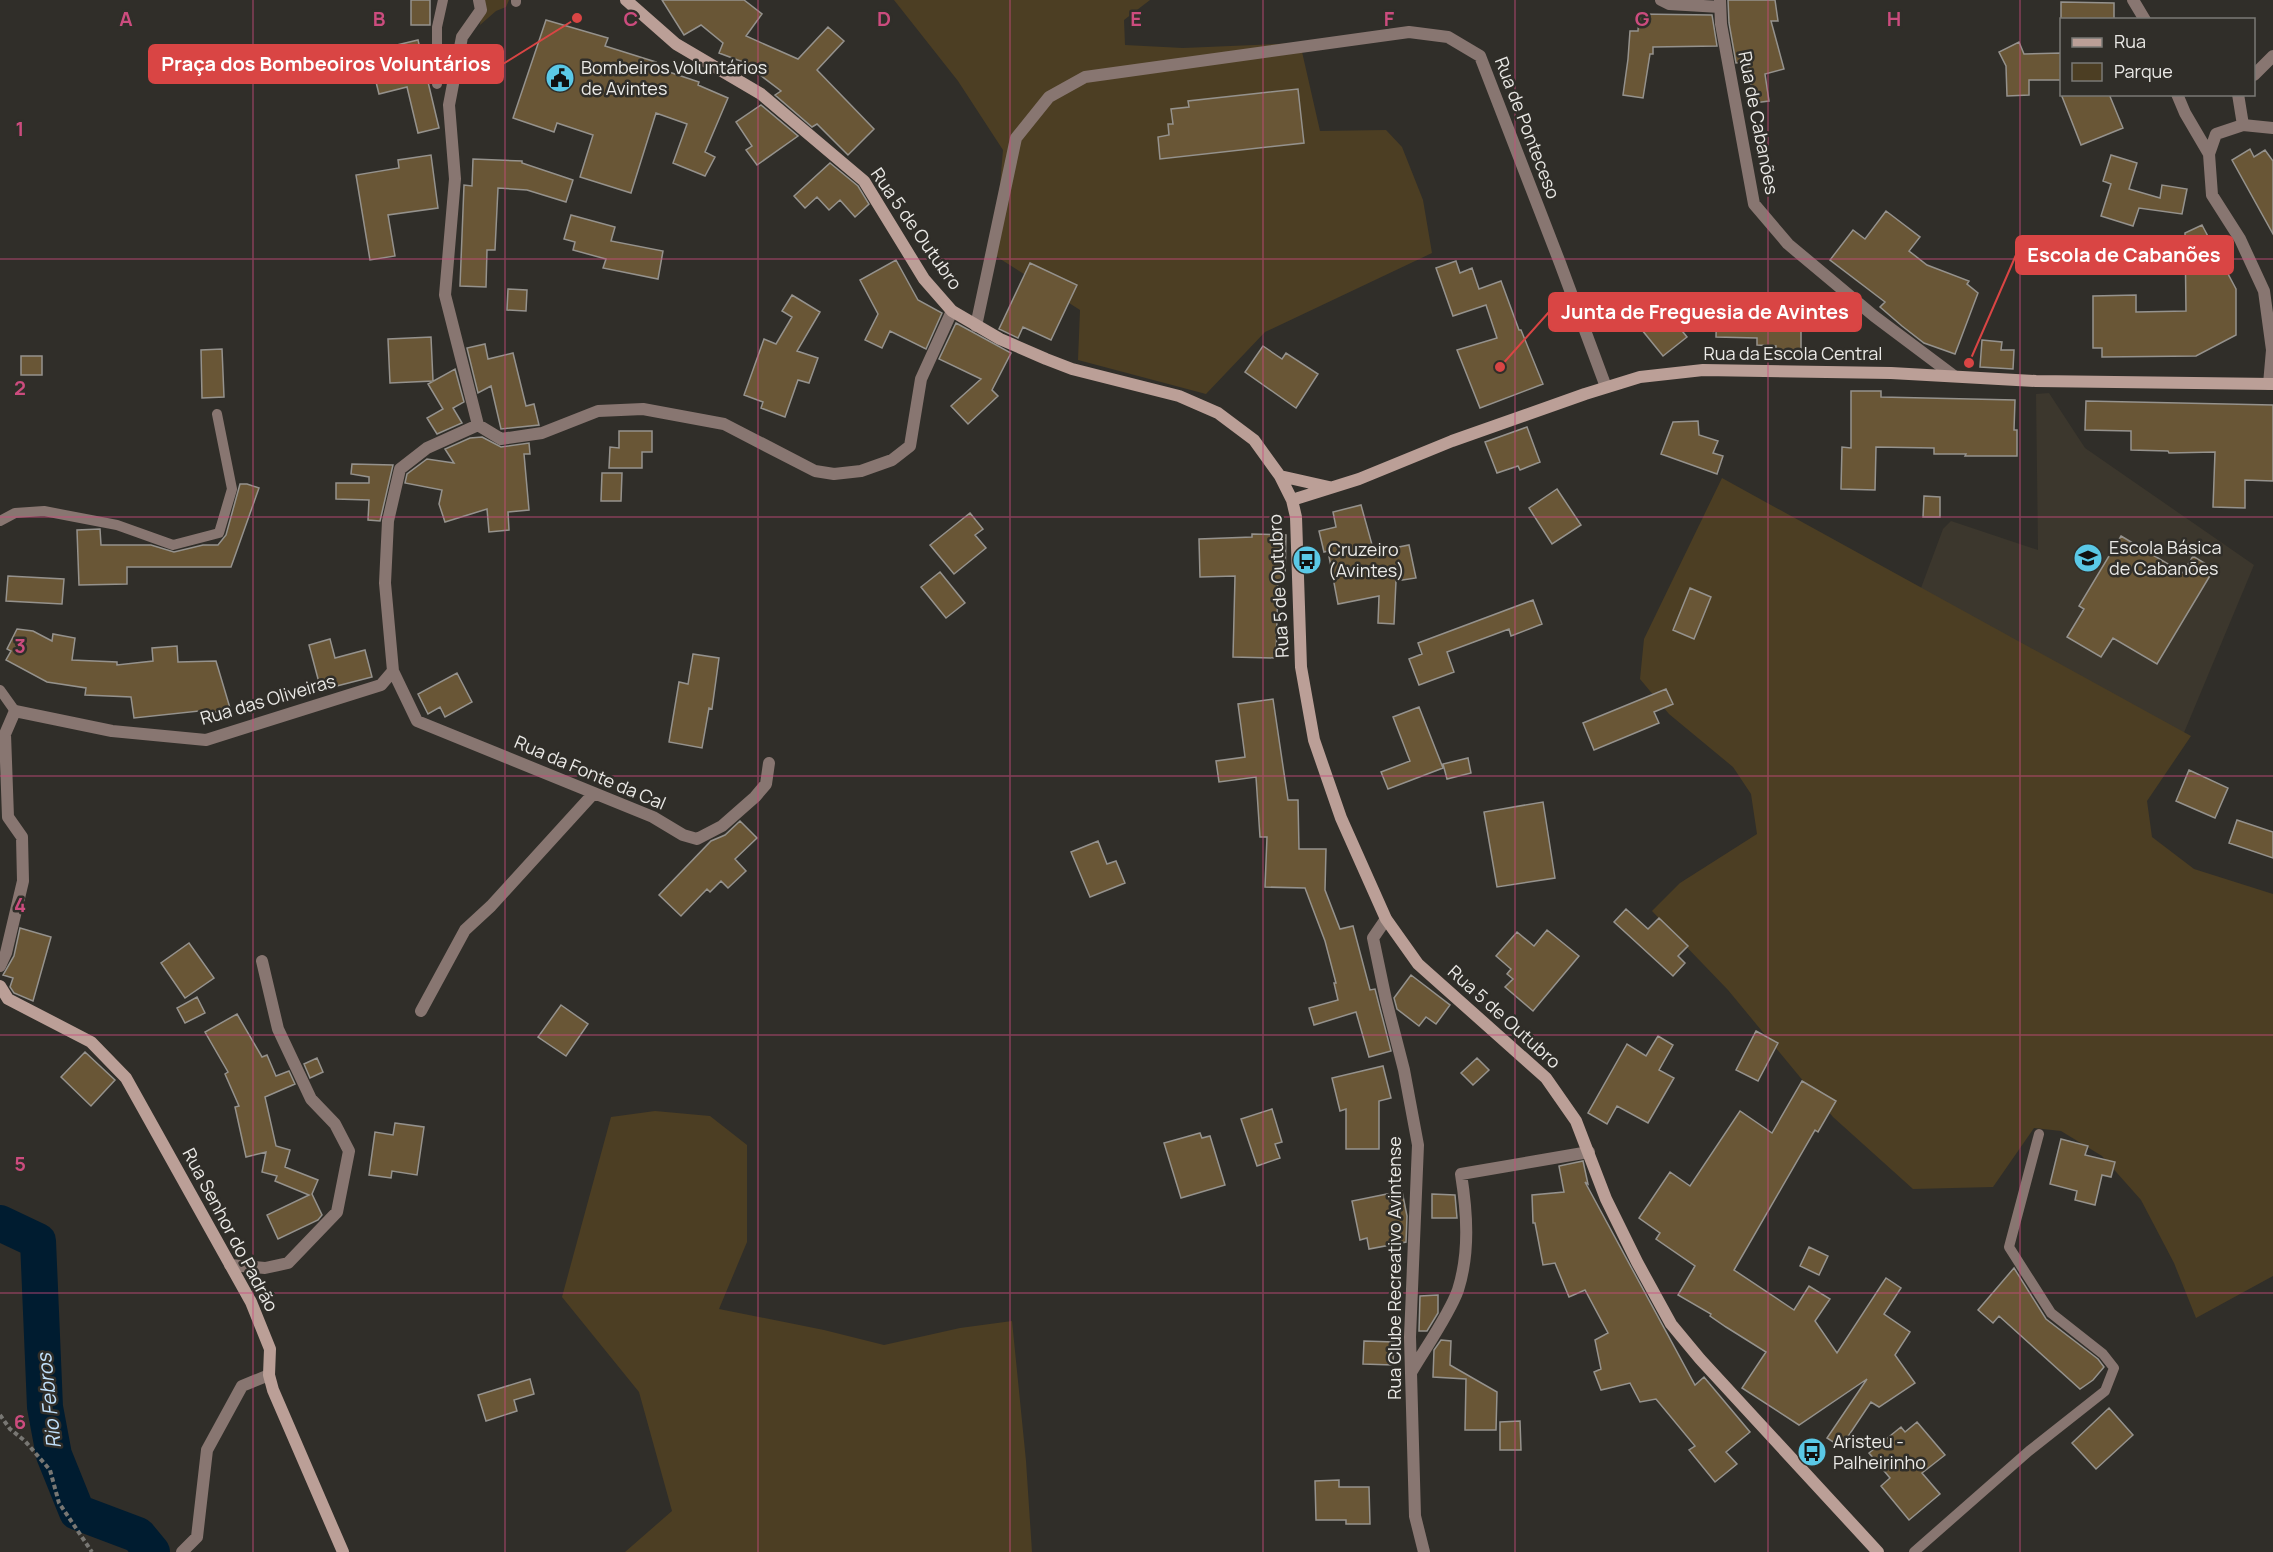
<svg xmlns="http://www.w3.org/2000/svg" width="2273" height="1552" font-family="Manrope,sans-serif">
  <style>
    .built { fill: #3c372d }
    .green { fill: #4c3e23 }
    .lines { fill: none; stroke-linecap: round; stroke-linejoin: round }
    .river { stroke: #001c30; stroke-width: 36 }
    .building { fill: #695636; stroke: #95928d; stroke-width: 1.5 }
    .path { stroke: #787773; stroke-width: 4; stroke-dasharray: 4.5 3; stroke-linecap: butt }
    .lane { stroke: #887671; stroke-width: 10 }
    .street { stroke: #887671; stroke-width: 12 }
    .secondary { stroke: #bb9f97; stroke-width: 12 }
    .grid { fill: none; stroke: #cc4c7e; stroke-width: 1.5; stroke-opacity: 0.55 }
    .labels { text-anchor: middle; stroke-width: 5; stroke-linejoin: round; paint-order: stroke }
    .poi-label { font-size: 18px; fill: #eae9e6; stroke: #302e29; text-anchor: start }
    .street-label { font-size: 18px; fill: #eae9e6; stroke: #302e29 }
    .water-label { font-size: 20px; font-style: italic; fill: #c1e1fc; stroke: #302e29 }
    .grid-label { font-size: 20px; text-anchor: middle; font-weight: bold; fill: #cc4c7e; stroke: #302e29; stroke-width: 5; stroke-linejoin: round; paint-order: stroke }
    .leader { fill: none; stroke: #d94544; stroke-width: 2 }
    .callout-dot { fill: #d94544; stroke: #302e29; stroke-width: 2 }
    .callout { fill: #d94544; stroke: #d94544; stroke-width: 2 }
    .callout-label { font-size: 20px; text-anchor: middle; font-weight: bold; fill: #fff }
  </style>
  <rect width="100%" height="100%" fill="#302e29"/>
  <path class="built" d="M2049,393L2085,448L2254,565L2183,735L1908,623L1943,529L1951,521L2038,550L2036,394Z"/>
  <path class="green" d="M484,0H509L506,7L496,11L480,25Z
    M894,0H1150L1124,20L1125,45L1183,48L1300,43L1320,131L1386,130L1402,147L1423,200L1432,253L1265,332L1206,394L1078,360L1080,310L994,255L1003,150L958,81Z
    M1722,478L2191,736L2147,801L2152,837L2194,869L2273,894V1276L2196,1318L2174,1263L2141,1200L2102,1156L2061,1131L2034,1128L1993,1187L1913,1189L1833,1117L1728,990L1652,911L1680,883L1757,834L1751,794L1733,767L1669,714L1640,679L1644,639Z
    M655,1111L710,1116L747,1145V1242L719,1309L824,1330L884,1345L960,1328L1012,1321L1026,1461L1032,1552H625L672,1511L639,1392L562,1297L611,1117Z"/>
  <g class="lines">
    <path class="river" d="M0,1223L38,1241L45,1407L54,1455L77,1512L138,1535L152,1552"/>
  </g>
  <path class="building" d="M411,0H430V25H411Z
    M662,0H744L762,14L746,36L798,59L828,27L844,41L817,70L874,129L848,155L817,124L812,127L775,95L781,91L743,62L719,53L723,43L701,25L684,35Z
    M1728,0H1775L1778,21H1771L1784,69L1765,74L1769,101L1754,103L1747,62L1736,63L1729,23Z
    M2061,2L2114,3V20H2061Z
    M1639,14L1712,15L1717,46L1653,47V54H1650L1643,98L1623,95L1628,59L1630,31H1638Z
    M546,20L608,38L605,46L656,62L654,67L699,82L698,85L728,98L705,152L715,157L705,176L673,163L687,124L656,113L631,193L580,177L593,135L557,123L554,132L513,118Z
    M418,40L439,128L418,133L407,87L379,94L374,74L389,71L384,48Z
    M2019,42L2024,54L2061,53V80H2029V95L2007,96L2006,66L1999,52Z
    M1298,89L1304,143L1160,159L1158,137L1169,135L1168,124H1173L1171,109L1189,107L1188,101Z
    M2061,94H2109L2123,128L2081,145Z
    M761,105L798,136L757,165L746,150L752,146L736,122Z
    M2250,149L2254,157L2265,150L2273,161V234L2232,160Z
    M431,155L438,208L388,215L395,256L370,260L356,175L399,168L398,160Z
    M2111,155L2137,163L2129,189L2160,198L2162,185L2187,189L2182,214L2139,208L2133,226L2101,216L2111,184L2103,181Z
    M473,159L522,161V163L573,180L566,202L527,190L498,188L495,250H487L486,287L460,286L464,185L472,186Z
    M830,163L858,186L869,204L855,217L840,200L829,210L817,197L805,208L794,196Z
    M1886,211L1920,237L1909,251L1927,265L1969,281L1967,284L1978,293L1955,354L1924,343L1902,326L1880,307L1885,302L1830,260L1853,230L1865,239Z
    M571,215L615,227L611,241L663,251L658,279L603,268L606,259L573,250L575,242L564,239Z
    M2202,225L2236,289V335L2196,356L2102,357V348H2093V296L2136,295V312L2186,311L2185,233Z
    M896,260L918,300L942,313L926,349L890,331L882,348L865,340L878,314L860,280Z
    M1456,261L1460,273L1472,268L1479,289L1501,281L1519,330H1521L1543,384L1480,408L1457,350L1497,338L1486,305L1453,316L1436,268Z
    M1030,263L1077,285L1051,340L1023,327L1018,338L999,329Z
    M508,289L527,290L526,311L507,310Z
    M792,295L820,312L797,351L818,358L809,383L798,380L785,417L761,408L763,402L744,395L764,339L776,344L792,317L782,311Z
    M1717,299H1736L1735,304L1775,305V313H1786V327H1801V352H1776V346L1757,345V338L1716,337Z
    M1627,303L1639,316L1624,331L1611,318Z
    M1666,311L1687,337L1663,356L1642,330Z
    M956,323L1011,353L992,390L998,396L968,424L951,406L981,379L939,359Z
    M431,337L433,381L390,383L388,339Z
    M1982,340L2002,342L2001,350H2014L2013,369L1980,367Z
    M485,344L488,359L513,353L526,406L534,404L539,425L501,429L491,386L478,393L467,348Z
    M1263,346L1282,359L1286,353L1318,374L1296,408L1245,372Z
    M222,349L224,397L202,398L201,350Z
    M21,356H42V375H21Z
    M455,369L464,402L453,408L462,423L437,434L427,418L443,409L428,384Z
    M1851,391H1881V397L2015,400L2014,430H2017V456H1965L1966,454H1934V448L1876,447L1875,490L1841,489L1842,447L1851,448Z
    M2086,401L2273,405V481L2245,480V508L2213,507L2215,452L2169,453L2168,451L2131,450V431L2085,430Z
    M1698,421L1699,435L1718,441L1713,453L1723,456L1717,474L1661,454L1673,422Z
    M1527,427L1540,462L1520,470L1518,466L1497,473L1485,442Z
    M619,431H652V452H642V468H609L610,447L619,448Z
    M482,437L501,447L529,443L530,454H524L529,510L508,512L509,530L489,532L487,509L445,522L439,504L442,490L405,483L407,474L427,459L454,463L445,449L470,438Z
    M352,464L393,465L380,521L368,520L369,500L336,499V483H369V477L351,474Z
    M602,473H622L621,501H601Z
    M240,484H247L259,488L231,567H127V584L79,585L77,530L100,529L101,545H151L174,552L203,545H218L226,535Z
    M1557,489L1581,525L1552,544L1529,508Z
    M1924,496L1940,497V517H1923Z
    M1361,505L1374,552L1409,545L1416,578L1396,581L1394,624L1378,623L1379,596L1338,604L1328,551L1324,552L1319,531L1336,527L1333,512Z
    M970,513L983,529L975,535L986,548L954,574L930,545Z
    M1252,534L1286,535L1285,580H1278L1276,658L1233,657L1235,576L1200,577L1199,539L1252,537Z
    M2121,536L2183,573L2193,556L2214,569L2157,664L2113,638L2101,657L2067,637L2084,609L2079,606Z
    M940,572L965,603L946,618L921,587Z
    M8,576L64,579L62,604L6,601Z
    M1690,588L1711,597L1694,639L1673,630Z
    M1533,600L1542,624L1511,636L1509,629L1447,652L1454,672L1419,685L1409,659L1422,654L1418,643Z
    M17,629L33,631L52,641L53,634L75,638L72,660L117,662V665L153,661L152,648L177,646L178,662L216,661L230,708L201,716L199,711L134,718L131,697L85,695L86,688L47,682L6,660L11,651L7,649Z
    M330,639L335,658L365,650L372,677L321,690L309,645Z
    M693,654L719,658L712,709L709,708L702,748L669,742L679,682L688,684Z
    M457,673L472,702L445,717L440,707L428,714L418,694Z
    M1666,689L1673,704L1654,712L1659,723L1594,750L1583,723Z
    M1273,699L1288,800H1298L1299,849H1326L1325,890L1340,929L1353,926L1370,990L1375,989L1391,1051L1369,1057L1356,1012L1314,1025L1309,1008L1338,1000L1334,983H1336L1325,941L1305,888L1265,887L1267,837H1260L1256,777L1219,782L1216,761L1245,757L1238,704Z
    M1419,707L1443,768L1388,789L1381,772L1410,761L1393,717Z
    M1468,758L1471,773L1447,779L1443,764Z
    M2189,770L2228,788L2215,818L2176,801Z
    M1543,802L1555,878L1497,887L1484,812Z
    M2237,820L2273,832V858L2229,843Z
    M740,821L757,838L735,859L746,871L728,888L721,881L710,892L707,889L681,916L659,895L711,841L725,835Z
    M1098,841L1107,864L1116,861L1125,883L1090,897L1071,852Z
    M1626,909L1648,929L1659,918L1688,946L1678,956L1685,963L1673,976L1614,922Z
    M20,928L51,937L33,1001L14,993L10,987L13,978L3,975L14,956Z
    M1547,930L1579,956L1533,1011L1505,987L1513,979L1507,974L1511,969L1496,956L1517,932L1534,946Z
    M189,943L214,978L185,998L161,963Z
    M1411,975L1450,1005L1436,1024L1426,1017L1419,1026L1397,1009L1394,998Z
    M197,997L205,1013L185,1023L177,1008Z
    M561,1005L588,1024L566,1056L538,1037Z
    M237,1014L262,1057L267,1055L276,1076L289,1071L295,1084L265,1097L276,1146L290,1150L285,1167L318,1180L312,1194L322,1215L318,1220L278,1239L267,1215L309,1195L275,1181L277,1176L262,1172L266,1152L246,1157L235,1107L239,1106L225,1074L228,1072L205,1032Z
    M1756,1031L1778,1043L1758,1081L1736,1070Z
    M1658,1036L1673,1045L1659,1070L1674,1078L1648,1123L1617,1106L1607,1124L1588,1113L1627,1044L1646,1056Z
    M85,1052L115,1080L91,1106L61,1077Z
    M317,1058L323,1072L310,1078L304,1064Z
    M1477,1058L1489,1070L1473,1085L1461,1073Z
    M1383,1066L1391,1098L1379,1101V1149H1346V1109L1340,1111L1332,1078Z
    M1802,1081L1836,1101L1818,1132L1815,1130L1734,1270L1794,1310L1809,1286L1830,1299L1815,1321L1837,1353L1886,1278L1901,1288L1884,1314L1910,1332L1895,1355L1915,1383L1879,1407L1871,1402L1841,1447L1827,1438L1867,1379L1799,1425L1742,1388L1766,1352L1726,1327L1710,1316L1711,1314L1678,1295L1695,1266L1656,1239L1660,1233L1639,1218L1670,1172L1690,1186L1740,1111L1772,1133Z
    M1272,1109L1282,1142L1275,1144L1280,1158L1257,1166L1241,1119Z
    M395,1123L424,1127L417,1175L392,1171L391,1178L369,1175L375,1132L393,1135Z
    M1200,1133L1202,1138L1210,1136L1225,1185L1181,1198L1164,1143Z
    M2061,1139L2088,1146L2085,1155L2115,1162L2111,1177L2102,1175L2095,1205L2075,1200L2077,1191L2050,1184Z
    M1583,1161L1588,1184L1585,1182L1695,1385L1704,1377L1750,1432L1726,1452L1737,1464L1715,1482L1689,1450L1695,1446L1656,1399L1640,1402L1630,1383L1601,1390L1594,1372L1601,1369L1595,1340L1608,1333L1585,1290L1569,1297L1555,1263L1543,1265L1535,1223H1533L1532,1195L1564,1192L1559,1166Z
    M1402,1191L1407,1216L1406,1242L1369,1249L1367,1238L1360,1240L1352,1201Z
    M1432,1194L1455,1195L1457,1218H1432Z
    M1809,1247L1828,1256L1819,1275L1800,1266Z
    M2014,1268L2046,1319L2098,1359L2104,1367L2093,1380L2080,1389L1999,1316L1993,1323L1978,1310Z
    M1438,1295V1313L1427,1331H1419L1420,1296Z
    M1441,1340L1451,1341L1450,1365L1497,1392L1496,1430H1465L1466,1379L1433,1377L1434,1350Z
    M1364,1341L1394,1342L1393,1365L1363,1364Z
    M530,1379L534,1394L514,1400L517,1411L486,1421L478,1395Z
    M2109,1408L2133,1435L2096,1469L2072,1443Z
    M1520,1421L1521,1450H1500V1422Z
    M1917,1422L1945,1455L1922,1473L1940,1494L1909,1520L1881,1486L1890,1478L1869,1453L1901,1427L1905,1432Z
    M1339,1480V1487H1369L1370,1524H1346V1520H1316L1315,1481Z"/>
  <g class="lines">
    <path class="path" d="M0,1415L10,1429L25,1441L50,1470L59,1503L92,1552"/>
    <path class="lane" d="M516,2V0
      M437,84V27L443,0
      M0,521L15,513L44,511L117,525L173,545L219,533L232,489L217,414
      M0,690L15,711
      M1914,1552L2029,1451L2105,1391L2114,1368L2103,1354L2051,1313L2009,1247L2039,1134"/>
    <path class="street" d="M1661,0L1669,4L1720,7
      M1720,0L1721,24L1754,204L1788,244L1874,316L1954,376
      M2133,0L2145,20
      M2254,75L2273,56
      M2177,94L2185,113L2209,154L2212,195L2240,239L2264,291L2272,350L2269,384
      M2238,94L2243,125
      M2209,154L2216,134L2243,125L2273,128
      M976,326L1016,138L1049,97L1085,77L1409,32L1448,37L1480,56L1560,263L1606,387
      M478,425L427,448L400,469L388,521L385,583L393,671L417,721L653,817L683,835L697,839L722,826L755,797L766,784L769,763
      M478,425L501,439L542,433L598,411L643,409L724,424L815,471L834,474L861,471L892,460L910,446L921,379L952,311
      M478,425L445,295L455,179L449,105L462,37L481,10L479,0
      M1386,919L1373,938L1386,1000L1404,1070L1418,1145L1410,1337L1415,1516L1424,1552
      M0,966L6,953L23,881L22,837L8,817L5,734L15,711L112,731L206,740L381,685L393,671
      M421,1011L465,930L491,906L594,793
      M230,1265L265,1268L288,1263L337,1212L349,1151L335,1124L311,1099L278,1029L262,961
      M1412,1371C1426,1347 1449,1315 1458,1290C1470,1252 1467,1212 1461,1174L1589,1152
      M182,1552L197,1537L207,1450L242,1386L269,1375"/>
    <path class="secondary" d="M626,0L676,44L761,94L864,181L924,279L952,311L1000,339L1046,359L1072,369L1179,396L1218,413L1254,440L1280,476L1292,500L1296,517L1301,667L1314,740L1341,818L1386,919L1418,964L1546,1078L1576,1121L1606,1199L1637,1262L1671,1324L1700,1359L1878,1552
      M1280,476L1329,487
      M1292,500L1359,479L1452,441L1585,394L1640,377L1703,370L1891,373L2036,381L2273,384
      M0,986L8,999L91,1042L126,1078L251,1302L270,1349L269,1375L273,1390L343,1552"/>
  </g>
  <path class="grid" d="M253,0V1552M505,0V1552M758,0V1552M1010,0V1552M1263,0V1552M1515,0V1552M1768,0V1552M2020,0V1552M0,259H2273M0,517H2273M0,776H2273M0,1035H2273M0,1293H2273"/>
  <defs>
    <g id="civic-disc" transform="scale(1.5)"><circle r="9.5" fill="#5ac8e6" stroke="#302e29"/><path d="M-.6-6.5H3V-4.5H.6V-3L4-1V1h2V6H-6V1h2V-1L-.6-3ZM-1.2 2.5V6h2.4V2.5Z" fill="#111"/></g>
    <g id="school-disc" transform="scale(1.5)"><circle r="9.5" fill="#5ac8e6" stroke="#302e29"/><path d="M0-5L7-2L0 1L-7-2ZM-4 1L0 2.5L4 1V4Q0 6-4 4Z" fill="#111"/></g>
    <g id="bus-disc" transform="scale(1.5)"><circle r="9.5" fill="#5ac8e6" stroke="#302e29"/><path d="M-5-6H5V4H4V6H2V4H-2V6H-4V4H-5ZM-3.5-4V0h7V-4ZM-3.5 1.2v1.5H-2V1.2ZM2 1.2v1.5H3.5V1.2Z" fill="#111"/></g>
  </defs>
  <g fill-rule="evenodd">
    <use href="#civic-disc" x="560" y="78"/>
    <use href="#school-disc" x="2088" y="558"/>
    <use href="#bus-disc" x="1307" y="560"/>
    <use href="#bus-disc" x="1812" y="1452"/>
  </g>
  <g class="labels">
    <g class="poi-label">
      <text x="581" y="74">Bombeiros Voluntários<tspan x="581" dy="21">de Avintes</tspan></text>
      <text x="2109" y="554">Escola Básica<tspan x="2109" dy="21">de Cabanões</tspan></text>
      <text x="1328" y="556">Cruzeiro<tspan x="1328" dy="21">(Avintes)</tspan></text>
      <text x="1833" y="1448">Aristeu -<tspan x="1833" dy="21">Palheirinho</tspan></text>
    </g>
    <g class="street-label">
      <text transform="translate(1758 123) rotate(79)" y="6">Rua de Cabanões</text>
      <text transform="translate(1527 128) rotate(69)" y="6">Rua de Ponteceso</text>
      <text transform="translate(916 229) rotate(55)" y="6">Rua 5 de Outubro</text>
      <text x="1793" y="360">Rua da Escola Central</text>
      <text transform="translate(1279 586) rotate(-93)" y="6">Rua 5 de Outubro</text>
      <text transform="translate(268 700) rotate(-16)" y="6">Rua das Oliveiras</text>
      <text transform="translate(590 773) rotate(23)" y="6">Rua da Fonte da Cal</text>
      <text transform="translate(1504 1017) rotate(42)" y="6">Rua 5 de Outubro</text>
      <text transform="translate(230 1230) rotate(62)" y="6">Rua Senhor do Padrão</text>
      <text transform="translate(1395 1268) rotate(-90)" y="6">Rua Clube Recreativo Avintense</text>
    </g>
    <g class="water-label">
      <text transform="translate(49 1401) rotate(-96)" y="7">Rio Febros</text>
    </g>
  </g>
  <g class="grid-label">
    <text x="126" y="26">A</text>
    <text x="379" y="26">B</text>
    <text x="631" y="26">C</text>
    <text x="884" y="26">D</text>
    <text x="1136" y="26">E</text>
    <text x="1389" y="26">F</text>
    <text x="1642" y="26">G</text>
    <text x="1894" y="26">H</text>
    <text x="20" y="136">1</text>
    <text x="20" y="395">2</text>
    <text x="20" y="653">3</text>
    <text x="20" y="912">4</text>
    <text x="20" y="1171">5</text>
    <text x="20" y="1429">6</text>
  </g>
  <path class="leader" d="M577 18L503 64M1969 363L2016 255M1500 367L1549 312"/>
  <g class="callout-dot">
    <circle cx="577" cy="18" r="6"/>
    <circle cx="1969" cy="363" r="6"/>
    <circle cx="1500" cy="367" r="6"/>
  </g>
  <g class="callout">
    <rect x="149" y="45" width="354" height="38" rx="6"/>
    <rect x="2016" y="236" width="217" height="38" rx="6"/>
    <rect x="1549" y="293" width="312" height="38" rx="6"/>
  </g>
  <g class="callout-label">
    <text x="326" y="71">Praça dos Bombeoiros Voluntários</text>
    <text x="2124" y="262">Escola de Cabanões</text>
    <text x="1705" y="319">Junta de Freguesia de Avintes</text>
  </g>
  <rect x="2060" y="18" width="195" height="78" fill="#302e29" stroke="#7a7975" stroke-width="1.5"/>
  <rect x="2072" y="38" width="30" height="9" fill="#bb9f97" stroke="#7a7975" stroke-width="1.5"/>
  <text x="2114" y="48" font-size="18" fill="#eae9e6">Rua</text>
  <rect x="2072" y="63" width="30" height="18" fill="#4c3e23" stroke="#7a7975" stroke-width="1.5"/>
  <text x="2114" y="78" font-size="18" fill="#eae9e6">Parque</text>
</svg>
